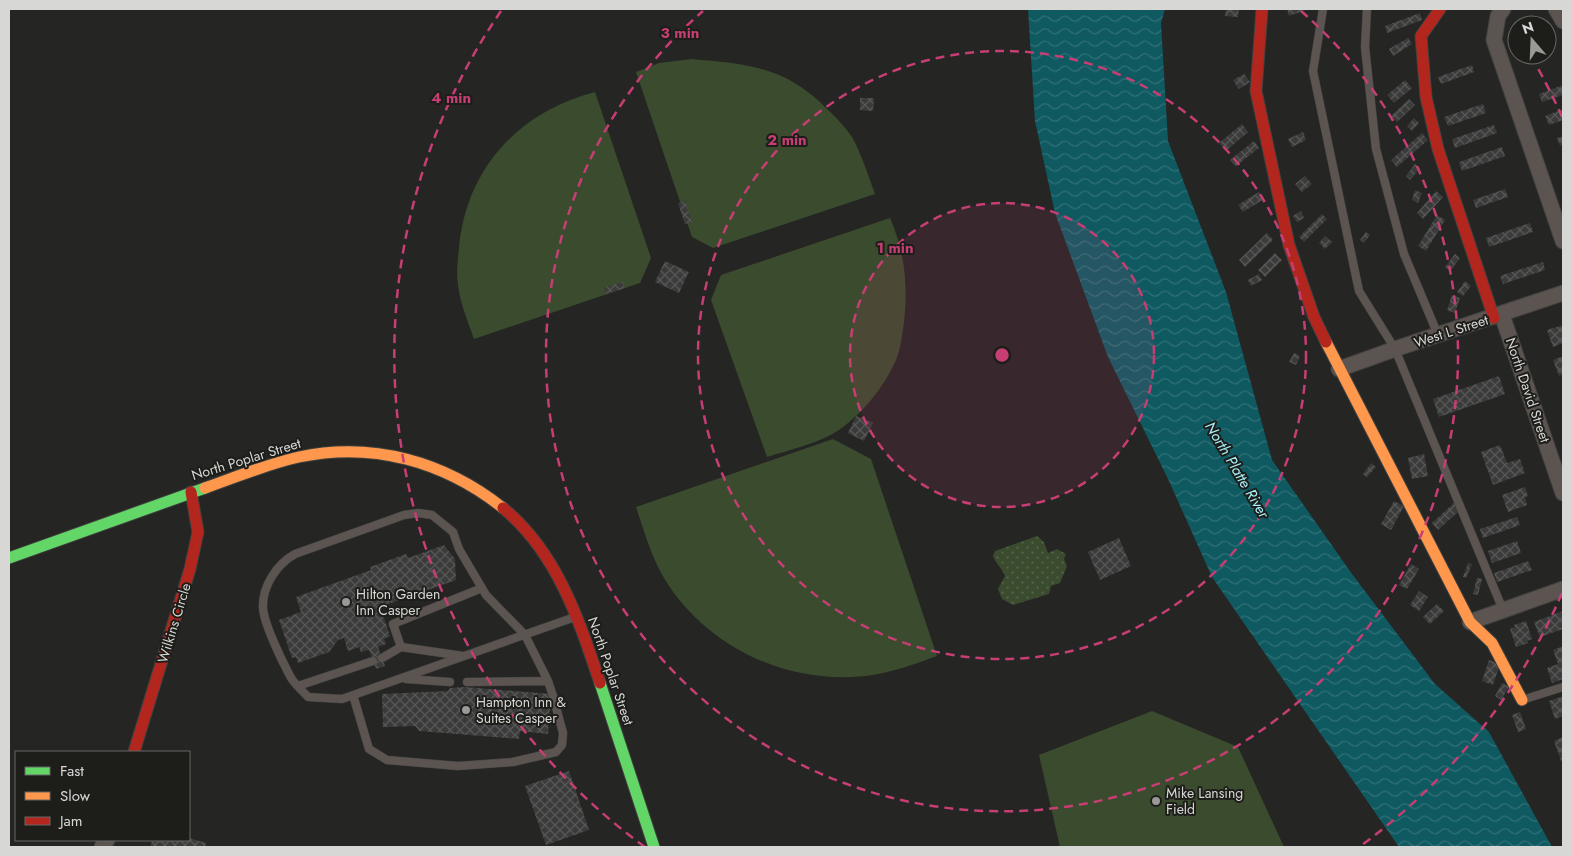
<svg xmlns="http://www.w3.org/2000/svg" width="1572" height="856" font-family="Jost,sans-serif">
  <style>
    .park { fill: url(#park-dots) }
    .pitch { fill: #3b4b2e }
    .water { fill: url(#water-waves) }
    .building { fill: url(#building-cross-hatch) }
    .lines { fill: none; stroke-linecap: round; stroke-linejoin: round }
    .lane-casing { stroke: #414140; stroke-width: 9 }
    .street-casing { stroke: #414140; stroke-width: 17 }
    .fast-casing { stroke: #414140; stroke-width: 13 }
    .slow-casing { stroke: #414140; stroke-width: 13 }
    .jam-casing { stroke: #414140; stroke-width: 13 }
    .lane { stroke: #5b5450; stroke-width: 8 }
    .street { stroke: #5b5450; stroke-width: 15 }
    .fast { stroke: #63d668; stroke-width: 11 }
    .slow { stroke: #ff974d; stroke-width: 11 }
    .jam { stroke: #b3261e; stroke-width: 11 }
    .ring { fill: none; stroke: #c63e73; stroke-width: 2.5; stroke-dasharray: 9 6 }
    .poi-dot { fill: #999997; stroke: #1d1d1a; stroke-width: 2 }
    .labels { text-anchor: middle; stroke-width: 4; stroke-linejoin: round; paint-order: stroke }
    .street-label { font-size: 14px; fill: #d7d7d5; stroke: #1d1d1a }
    .poi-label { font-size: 14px; fill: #d7d7d5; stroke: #1d1d1a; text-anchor: start }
    .water-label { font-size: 15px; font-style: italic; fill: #a7eff9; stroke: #1d1d1a }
    .centre { fill: #c63e73; stroke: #1d1d1a; stroke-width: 2.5 }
    .ring-label { font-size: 15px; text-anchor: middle; font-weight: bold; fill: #c63e73; stroke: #1d1d1a; stroke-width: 4; stroke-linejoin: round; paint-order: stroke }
  </style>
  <defs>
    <pattern id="park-dots" width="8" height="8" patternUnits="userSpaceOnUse" patternTransform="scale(1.25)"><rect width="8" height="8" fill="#3b4b2e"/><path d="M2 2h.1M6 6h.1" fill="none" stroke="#57644b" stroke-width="1.8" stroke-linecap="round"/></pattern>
    <pattern id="water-waves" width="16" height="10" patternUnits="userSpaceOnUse" patternTransform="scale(1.25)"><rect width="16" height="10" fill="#0f5961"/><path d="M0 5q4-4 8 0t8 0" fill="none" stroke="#317077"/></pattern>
    <pattern id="building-cross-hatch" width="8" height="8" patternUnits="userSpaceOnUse" patternTransform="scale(1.25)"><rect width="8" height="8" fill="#3c3b3b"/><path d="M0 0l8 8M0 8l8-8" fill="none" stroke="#575756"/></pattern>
  </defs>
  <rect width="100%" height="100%" fill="#252524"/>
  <path class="park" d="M1037,536L1044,542L1048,553L1057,549L1066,554L1064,559L1067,566L1060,583L1051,586L1049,594L1013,605L1002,599L998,589L1005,576C1002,568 996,564 993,556L995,551Z"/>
  <path class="pitch" d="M691,59C747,64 785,66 827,109C836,117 845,127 852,137C862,155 868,175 875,194L713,248L692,237L636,72L659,63Z
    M595,92L651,258L640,283L474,339C468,322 460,303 458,285C456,272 458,259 459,247C467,167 519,112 595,92Z
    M890,218C905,252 908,286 904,322C902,335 901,348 896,360C884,387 863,413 839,430C820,443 789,450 767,457L711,300L721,275Z
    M833,439L871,459L937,656C920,662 902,669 883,673C799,691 708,651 664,578C651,556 644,531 636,507Z
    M1152,711L1238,747L1284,847H1060L1039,755Z"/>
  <path class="water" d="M1028,9H1165L1161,23L1168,141L1226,292L1272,460L1352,574L1435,684L1489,732L1552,847H1399L1212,577L1169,481L1108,357L1055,213L1035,121Z"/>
  <path class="building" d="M1226,9H1239L1238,17L1225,16Z
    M1287,9H1305L1306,10L1289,16Z
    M1420,13L1422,20L1387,33L1385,26Z
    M1408,38L1412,44L1393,56L1389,49Z
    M1472,65L1474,72L1441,84L1438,77Z
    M1244,74L1250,82L1239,89L1233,80Z
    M1405,80L1412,88L1394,103L1387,95Z
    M1563,85V95L1542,102L1539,94Z
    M860,98H874L873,111L860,110Z
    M1409,99L1415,105L1397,122L1391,116Z
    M1483,104L1486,113L1448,126L1444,117Z
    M1563,109V120L1549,125L1545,116Z
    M1414,118L1419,123L1412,131L1407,126Z
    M1242,124L1248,132L1226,151L1219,143Z
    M1494,125L1497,133L1455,148L1452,139Z
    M1303,132L1306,140L1292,147L1288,139Z
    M1422,133L1428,140L1397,167L1391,160Z
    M1563,136V144L1560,146L1557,138Z
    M1254,141L1259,148L1236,166L1230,160Z
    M1502,147L1505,156L1462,171L1459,162Z
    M1415,164L1420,168L1410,180L1406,176Z
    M1305,176L1312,184L1302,192L1295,184Z
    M1505,189L1508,197L1476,208L1473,200Z
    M1415,190L1422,193L1418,203L1412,200Z
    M1436,191L1443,197L1423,219L1417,213Z
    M1259,192L1264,199L1243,212L1238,205Z
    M685,201L692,222L685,224L678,203Z
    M1301,211L1304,218L1297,222L1293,216Z
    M1322,214L1327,219L1304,242L1299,237Z
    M1437,215L1445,220L1426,251L1418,246Z
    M1530,223L1533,232L1489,247L1486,238Z
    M1366,232L1370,235L1364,243L1360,240Z
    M1267,233L1273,240L1245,267L1239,260Z
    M1325,236L1332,242L1325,249L1319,243Z
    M1275,253L1282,260L1265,277L1258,270Z
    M1455,254L1460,258L1450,271L1445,267Z
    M665,261L689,272L679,293L655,282Z
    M1543,262L1545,270L1503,284L1500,276Z
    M1259,274L1262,280L1251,286L1248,280Z
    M1465,281L1471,286L1463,296L1457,292Z
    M623,282L625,288L606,294L604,288Z
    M1452,295L1460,298L1455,313L1447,310Z
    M1563,325V343L1553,347L1547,330Z
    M1294,353L1300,356L1296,365L1289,362Z
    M1563,356V374L1559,376L1553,360Z
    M1499,376L1505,394L1439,417L1433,399Z
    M856,416L873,423L864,441L848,433Z
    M1500,445L1507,463L1520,459L1525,473L1493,485L1481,452Z
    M1424,454L1428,476L1412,479L1408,458Z
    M1371,463L1376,467L1367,477L1363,474Z
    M1525,487L1528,496L1525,497L1527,505L1508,512L1502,495Z
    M1394,501L1404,506L1391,530L1381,524Z
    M1455,502L1461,509L1438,530L1432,523Z
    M1517,517L1520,525L1483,538L1480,529Z
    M1119,538L1131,566L1100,580L1088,552Z
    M1517,541L1521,553L1492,563L1488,551Z
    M444,545L455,559L456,580L380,607L390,636L384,639L386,644L378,647L385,666L376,669L369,650L361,652L359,647L348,651L344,638L338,640L329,652L298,663L296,657L292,658L279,620L301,612L296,597L371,570L370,567L406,554L408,558Z
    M1528,561L1532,570L1497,582L1494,573Z
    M1468,563L1472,564L1466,578L1463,577Z
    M1411,564L1419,569L1407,589L1399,585Z
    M1477,578L1482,579L1478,595L1473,594Z
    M1419,591L1428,597L1419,611L1410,605Z
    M1437,604L1444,611L1430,624L1423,617Z
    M1563,611V629L1540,637L1534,622Z
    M1526,621L1532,639L1527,641L1528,643L1516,647L1510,629L1515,627L1514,625Z
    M1563,646V679L1552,683L1547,668L1558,664L1553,650Z
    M1489,660L1500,664L1493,685L1482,681Z
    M1502,683L1509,687L1501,700L1495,696Z
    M465,687L551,694L548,734L520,731L519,739L419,731L415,726L383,727L382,694L448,691L450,688Z
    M1563,696V716L1555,719L1549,701Z
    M1520,712L1526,729L1518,732L1512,715Z
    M1563,737V760L1561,761L1554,741Z
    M569,771L589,830L546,845L525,786Z
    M189,838L206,843L205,847H150L152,840H189Z"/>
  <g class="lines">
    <g class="lane-casing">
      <path id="lane" d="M1323,9L1313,71L1359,291L1395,349L1503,610
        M1367,9L1365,47L1376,149L1404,254L1438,335
        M463,656L401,647L393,624L482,588
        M382,658L401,647
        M406,679L450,682
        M467,682L548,681
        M298,686L373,661
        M353,695L369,749L387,760L458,766L513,762L556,752L562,745L563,733L553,696L548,681L525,635L486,595L459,549L453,532L432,515L418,513L404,515L295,554C277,564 262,586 263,608C264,624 282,661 290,676C294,684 302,690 308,697L342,699L575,617
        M1522,700L1563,687"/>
    </g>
    <g class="street-casing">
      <path id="street" d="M1503,9L1498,16L1494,40L1563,241
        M1556,9L1563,21
        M1502,315L1563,493
        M1339,369L1395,349L1563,293
        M1470,622L1563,589
        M102,847L107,840"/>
    </g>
    <g class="fast-casing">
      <path id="fast" d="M9,558L205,488
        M600,683L654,847"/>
    </g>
    <g class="slow-casing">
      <path id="slow" d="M1326,342L1470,622L1492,643L1522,700
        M205,488C236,477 267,464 299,457C373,441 445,462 503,508"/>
    </g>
    <g class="jam-casing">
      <path id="jam" d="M1262,9L1256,91L1289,245L1314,317L1326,342
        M1440,9L1421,36L1426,97L1438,149L1494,318
        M503,508C557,552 579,620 600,683
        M134,752L190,569L198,532L191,492"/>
    </g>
    <use href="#lane" class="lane"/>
    <use href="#street" class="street"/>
    <use href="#fast" class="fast"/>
    <use href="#slow" class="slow"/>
    <use href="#jam" class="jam"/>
  </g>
  <circle cx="1002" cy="355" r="152" fill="#c63e73" fill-opacity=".12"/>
  <g class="ring">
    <circle cx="1002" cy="355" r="152"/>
    <circle cx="1002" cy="355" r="304"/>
    <path d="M1301 11A456 456 0 1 1 703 11"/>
    <path d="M1562 593A608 608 0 0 1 1359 847M645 847A608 608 0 0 1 501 11M1531 56A608 608 0 0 1 1562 117"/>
  </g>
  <g class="poi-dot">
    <circle cx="346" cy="602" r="5"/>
    <circle cx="466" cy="710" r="5"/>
    <circle cx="1156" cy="801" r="5"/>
  </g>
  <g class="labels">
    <g class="street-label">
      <text transform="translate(1451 331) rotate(-18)" y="5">West L Street</text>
      <text transform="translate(1528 390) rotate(71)" y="5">North David Street</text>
      <text transform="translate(246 459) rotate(-17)" y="5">North Poplar Street</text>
      <text transform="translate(174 623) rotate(-73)" y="5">Wilkins Circle</text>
      <text transform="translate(611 671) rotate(71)" y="5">North Poplar Street</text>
    </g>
    <g class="poi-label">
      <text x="356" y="599">Hilton Garden<tspan x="356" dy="16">Inn Casper</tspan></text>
      <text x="476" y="707">Hampton Inn &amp;<tspan x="476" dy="16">Suites Casper</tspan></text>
      <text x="1166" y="798">Mike Lansing<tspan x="1166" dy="16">Field</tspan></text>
    </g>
    <g class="water-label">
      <text transform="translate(1237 470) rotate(59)" y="5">North Platte River</text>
    </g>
  </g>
  <circle cx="1002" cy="355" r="8" class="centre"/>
  <g class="ring-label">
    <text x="680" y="38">3 min</text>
    <text x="451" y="103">4 min</text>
    <text x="787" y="145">2 min</text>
    <text x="895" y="253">1 min</text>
  </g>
  <rect width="1572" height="856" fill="none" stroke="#d7d7d5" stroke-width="20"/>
  <rect x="15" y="751" width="175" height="90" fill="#1d1d1a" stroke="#676765"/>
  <rect x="25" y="767" width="25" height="8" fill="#63d668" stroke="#676765"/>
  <text x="60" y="776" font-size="15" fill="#d7d7d5">Fast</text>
  <rect x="25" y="792" width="25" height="8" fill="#ff974d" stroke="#676765"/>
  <text x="60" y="801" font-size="15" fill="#d7d7d5">Slow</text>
  <rect x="25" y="817" width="25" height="8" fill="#b3261e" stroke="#676765"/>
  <text x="60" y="826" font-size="15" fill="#d7d7d5">Jam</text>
  <g transform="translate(1532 40) rotate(341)"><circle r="24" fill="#1d1d1a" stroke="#676765"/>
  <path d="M0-4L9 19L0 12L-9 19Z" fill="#999997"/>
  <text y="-8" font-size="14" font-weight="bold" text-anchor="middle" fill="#d7d7d5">N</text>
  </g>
</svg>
